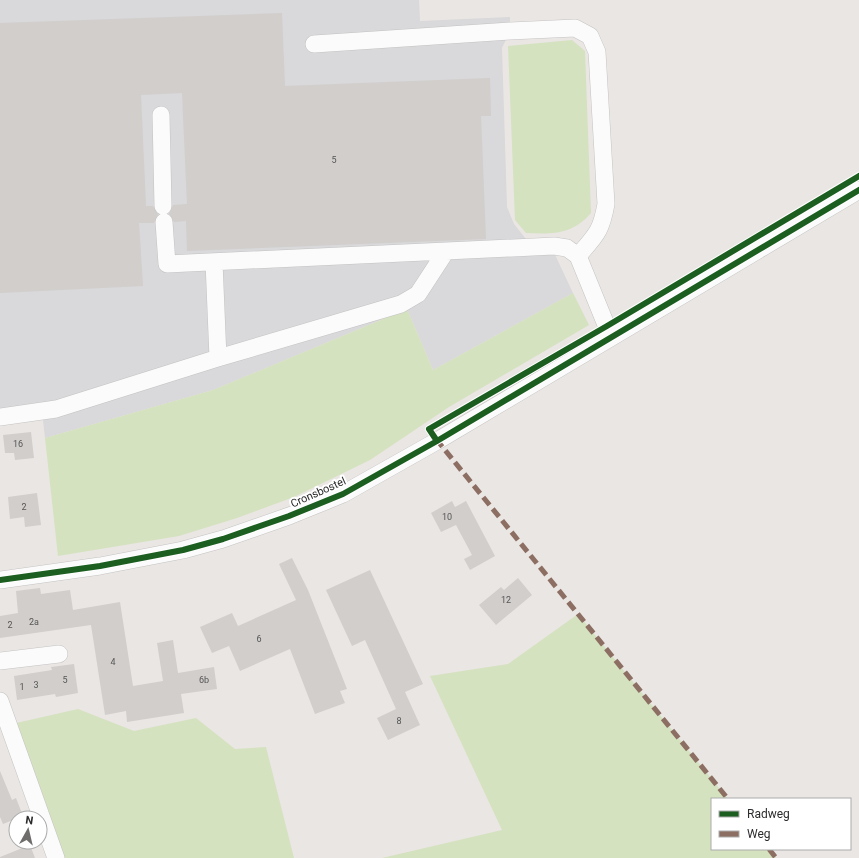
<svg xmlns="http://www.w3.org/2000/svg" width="859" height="858" font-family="Roboto,sans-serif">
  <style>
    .industrial { fill: #d9d8da }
    .green { fill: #d4e2bf }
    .building { fill: #d1cecc }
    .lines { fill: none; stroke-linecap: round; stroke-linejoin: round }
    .minor-casing { stroke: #c4c3c3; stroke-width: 18 }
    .minor { stroke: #fcfbfb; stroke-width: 17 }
    .quiet { stroke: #8d6e63; stroke-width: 5; stroke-dasharray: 10 5; stroke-linecap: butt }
    .cycleway-casing { stroke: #fff; stroke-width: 8 }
    .cycleway { stroke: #1b5e20; stroke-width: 6 }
    .labels { text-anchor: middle; stroke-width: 4; stroke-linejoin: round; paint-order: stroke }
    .number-label { font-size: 9px; fill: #565555 }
    .street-label { font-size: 11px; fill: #2c2c2c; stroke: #fff }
  </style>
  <rect width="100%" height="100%" fill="#eae6e3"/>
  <path class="industrial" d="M0,0H419L420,21L510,17V31L502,48L507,207L514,224L526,239L548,240L573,293L433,370L407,309L213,390L45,438L41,402L0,409Z"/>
  <path class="green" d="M572,40L585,51L591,213C572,235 553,234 526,233L515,220L508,46Z
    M573,293L589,325L449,407L370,460L294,497L237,518L179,536L58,556L45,438L213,390L407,309L433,370Z
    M578,614L728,799H712V849H769L776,858H382L502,830L430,676L508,664Z
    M78,709L134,731L196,718L235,749L266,747L294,858H59L12,724Z"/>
  <path class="building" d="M282,13L285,86L490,78L491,116H481L486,239L187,251L186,221L174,222L169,214L173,205L187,204L182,93L141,95L146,206H153L158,214L154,223H139L143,286L0,293V23Z
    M31,432L34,458L15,460L14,453H5L3,435Z
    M37,493L41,525L25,527L24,517L10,519L8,497Z
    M452,501L455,507L466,501L495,556L470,570L464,559L472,555L456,525L441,532L431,513Z
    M292,558L308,590L347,689L340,691L345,703L315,714L290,649L240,671L229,646L212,653L200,627L232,613L238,626L296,600L279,564Z
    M370,570L423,684L405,692L420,725L388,740L377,718L396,709L365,640L352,646L326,590Z
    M518,578L532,595L496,625L479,605L501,587L504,590Z
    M40,588L41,594L70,590L73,610L120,602L133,686L163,681L157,643L173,640L178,673L214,667L217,689L181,694L184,713L127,722L126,711L105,715L91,625L0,638V616L18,613L16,591Z
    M74,664L78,693L56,697L55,694L17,700L14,676L52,670L51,667Z
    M0,771L12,800L16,798L23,816L3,824L0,817Z
    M30,845L35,858H0V857Z"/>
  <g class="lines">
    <g class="minor-casing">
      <path id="minor" d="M314,44L510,31L575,28L590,36L597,52L606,204C601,232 596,235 578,256L611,337
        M161,115L163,206
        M164,222L167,264L554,246L567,248L578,256
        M214,262L218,358
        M0,417L56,409L218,358L401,304L418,294L446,251
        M0,580L100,566L183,550L223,539L289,516L343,494L437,441L859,190
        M0,661L59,654
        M0,701L56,858"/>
    </g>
    <use href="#minor" class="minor"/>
    <path class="quiet" d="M436,439L728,799
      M769,849L776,858"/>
    <g class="cycleway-casing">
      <path id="cycleway" d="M437,441L429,429L607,326L859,176
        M0,580L100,566L183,550L223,539L289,516L343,494L437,441L859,190"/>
    </g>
    <use href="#cycleway" class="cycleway"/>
  </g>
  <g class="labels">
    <g class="number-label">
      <text x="334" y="163">5</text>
      <text x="18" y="447">16</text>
      <text x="24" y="510">2</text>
      <text x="447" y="520">10</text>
      <text x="506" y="603">12</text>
      <text x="34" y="625">2a</text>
      <text x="10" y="628">2</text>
      <text x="259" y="642">6</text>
      <text x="113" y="665">4</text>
      <text x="65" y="683">5</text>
      <text x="204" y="683">6b</text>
      <text x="36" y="688">3</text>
      <text x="22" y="690">1</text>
      <text x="399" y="724">8</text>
    </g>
    <g class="street-label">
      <text transform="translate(318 492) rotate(-24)" y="4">Cronsbostel</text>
    </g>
  </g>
  <rect x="711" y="798" width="140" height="52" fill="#ffffff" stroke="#ababab"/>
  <rect x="719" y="811" width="20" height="6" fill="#1b5e20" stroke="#ababab"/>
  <text x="747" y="818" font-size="12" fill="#2c2c2c">Radweg</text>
  <rect x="719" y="831" width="20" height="6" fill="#8d6e63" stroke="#ababab"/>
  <text x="747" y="838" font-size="12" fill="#2c2c2c">Weg</text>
  <g transform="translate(28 830) rotate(8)"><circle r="19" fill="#ffffff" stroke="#ababab"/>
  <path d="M0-3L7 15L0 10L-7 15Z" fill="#6e6d6c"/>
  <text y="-6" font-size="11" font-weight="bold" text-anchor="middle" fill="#2c2c2c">N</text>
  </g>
</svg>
